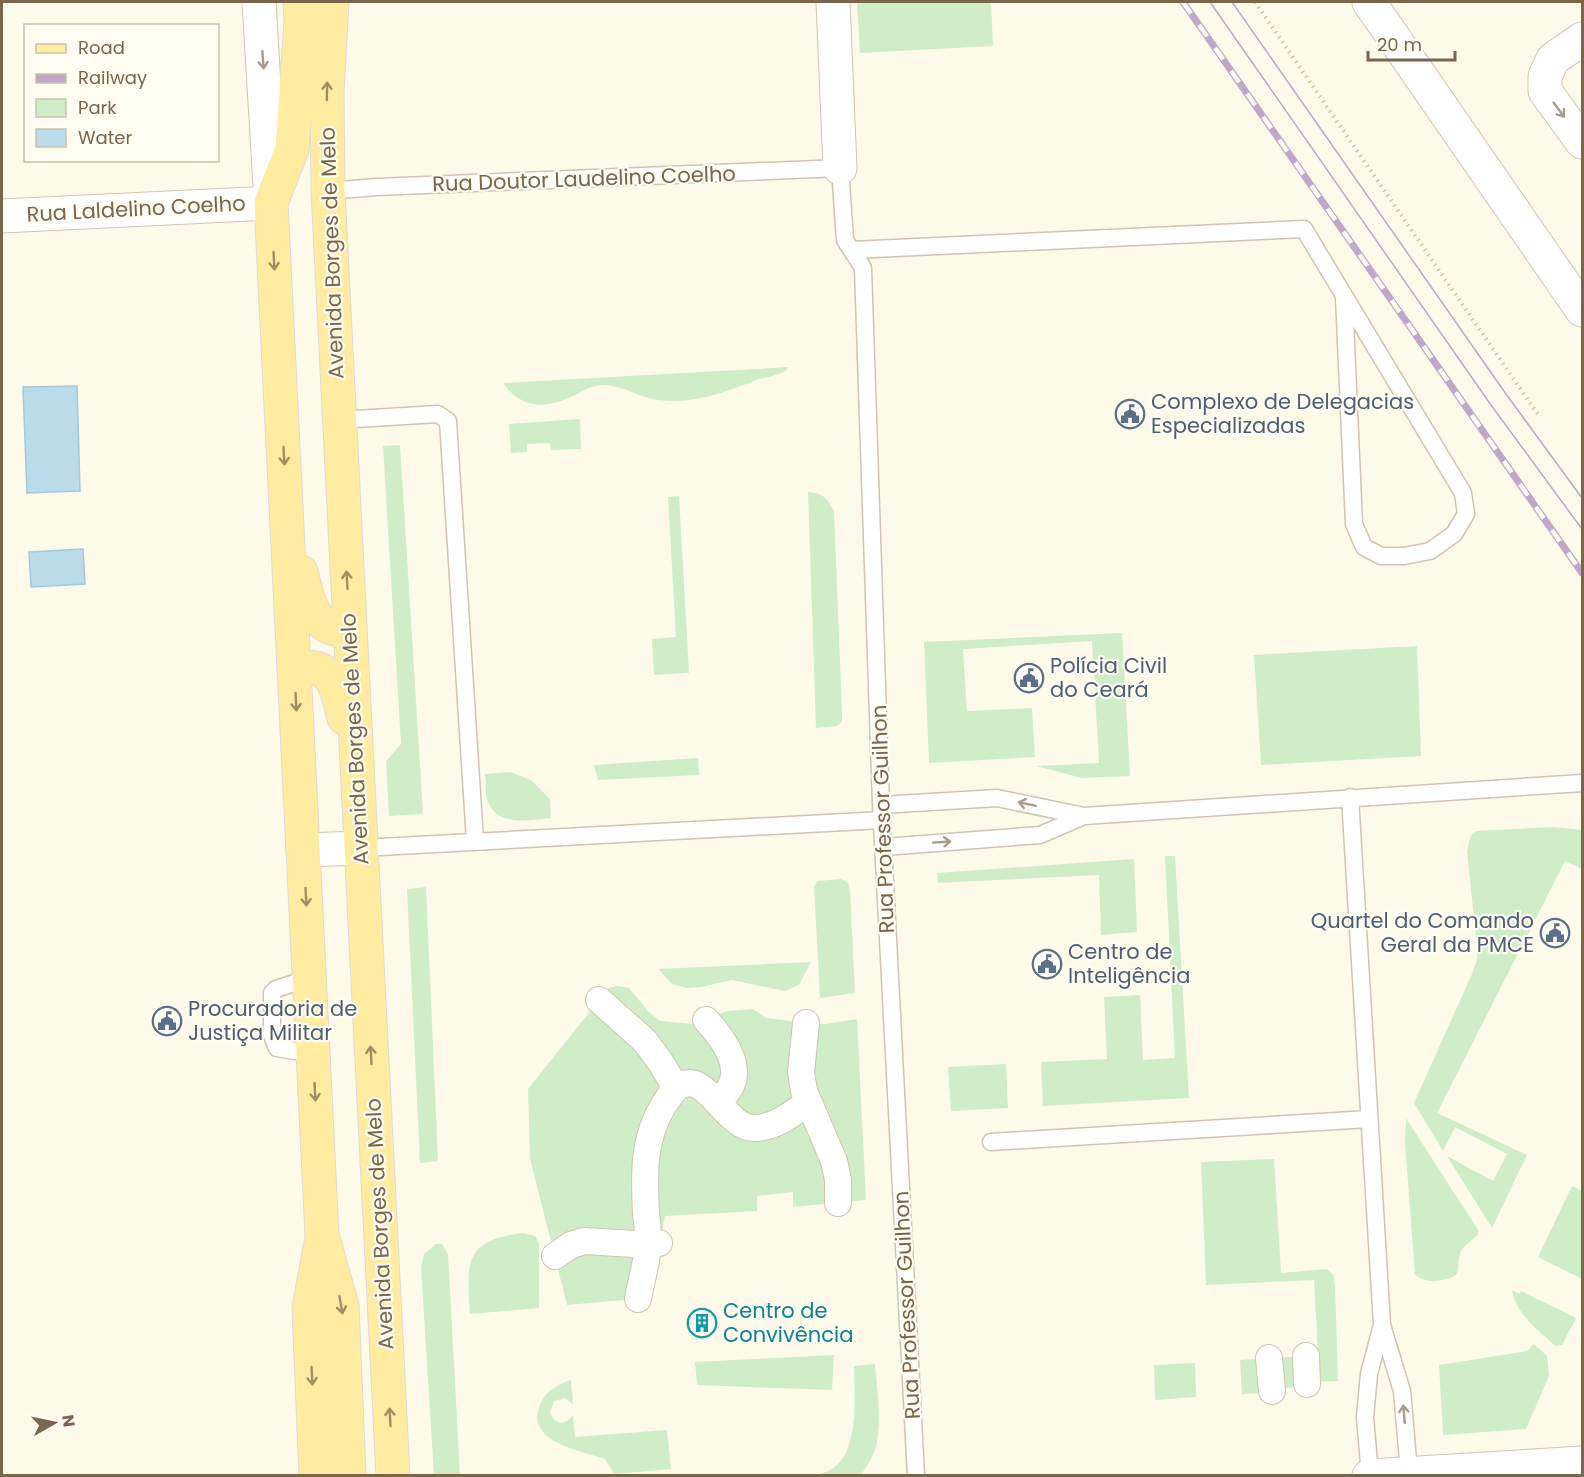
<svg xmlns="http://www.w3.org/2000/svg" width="1584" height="1477" font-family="Poppins,sans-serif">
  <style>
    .green { fill: #cfedc6 }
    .water { fill: #bcdbe9; stroke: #a2c8dc; stroke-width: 1.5 }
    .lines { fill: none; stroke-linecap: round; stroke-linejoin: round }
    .service-casing { stroke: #d2c4ae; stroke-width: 19 }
    .pedestrian-casing { stroke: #d2c4ae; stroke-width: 28 }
    .minor-casing { stroke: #d2c4ae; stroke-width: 35 }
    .tertiary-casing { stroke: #d2c4ae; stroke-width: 35 }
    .primary-casing { stroke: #dfdad4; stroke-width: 35 }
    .path { stroke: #dbc2a2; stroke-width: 4; stroke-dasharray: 1.5 4.5; stroke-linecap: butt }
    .service { stroke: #fff; stroke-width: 16 }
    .pedestrian { stroke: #fff; stroke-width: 26 }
    .minor { stroke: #fff; stroke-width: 33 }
    .tertiary { stroke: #fff; stroke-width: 33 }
    .primary { stroke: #ffeca0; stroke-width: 33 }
    .tram { stroke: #c0a6ca; stroke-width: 1.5 }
    .rail-casing { stroke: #c0a6ca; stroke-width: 7 }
    .rail { stroke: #fffcf2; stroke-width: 4.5; stroke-dasharray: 14; stroke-linecap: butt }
    .oneway { stroke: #a99b8a }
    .oneway2 { stroke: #a38e64 }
    .labels { text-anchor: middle; stroke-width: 4.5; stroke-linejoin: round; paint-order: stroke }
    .street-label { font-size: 21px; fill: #7b654b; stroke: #fffcf2 }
    .service-label { font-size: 21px; fill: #4e5e75; stroke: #fffcf2; text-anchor: start }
    .culture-label { font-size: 21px; fill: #0d838f; stroke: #fffcf2; text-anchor: start }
  </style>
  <rect width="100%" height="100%" fill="#fefaea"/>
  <path class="green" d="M857,2H991L993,46L860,53Z
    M789,367C781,377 766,376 756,380C724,393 688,406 653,399C637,396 623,386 605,385C593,384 585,390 575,395C547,409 522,410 503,383Z
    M580,419L581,449L551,450L550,443L527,444V452L511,453L509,424Z
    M400,445L423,814L389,816L386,761L401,744L383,446Z
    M808,492C823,493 829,499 834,512L842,712V722L837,726L816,728Z
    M679,496L689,673L654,675L652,639L676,637L668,497Z
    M1122,633L1130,776L1082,778L1036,766L1099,763L1092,641L963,649L967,711L1032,708L1035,757L929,763L924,642Z
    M1417,646L1421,756L1261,765L1254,655Z
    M698,758L699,775L598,780L594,765Z
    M510,772L531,780L550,799L551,818C531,820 497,827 488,802C485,794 486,783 485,774Z
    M1553,827L1582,830V869L1565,861L1437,1113L1527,1155L1492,1228L1447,1156L1493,1181L1507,1154L1455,1127L1443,1151L1414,1103L1472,974L1477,960V946L1467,852L1469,841L1472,834L1476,831Z
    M1165,856H1175L1189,1098L1043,1106L1041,1062L1107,1059L1104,997L1140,995L1143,1060L1175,1058Z
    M1134,859L1137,932L1101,935L1099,875L938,883L937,873Z
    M841,879L848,883L850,891L855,993L820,998L814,886L818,881Z
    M426,887L438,1161L420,1163L407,889Z
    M811,962L799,985L785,991L732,980L701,987L686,988L672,984L658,969Z
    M618,986L629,988L648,1011L660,1021L693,1024L727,1011L753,1009L766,1018L806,1023L826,1024L857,1019L866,1200L793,1207V1192L757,1196V1211L665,1216L647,1298L567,1305L530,1158L528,1089L599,1000C604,990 607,987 618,986Z
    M1006,1064L1008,1108L951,1111L948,1067Z
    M1406,1118L1478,1230V1234C1473,1240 1465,1244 1461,1251C1457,1259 1460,1268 1456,1275C1445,1282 1423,1284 1415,1274L1405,1143Z
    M1274,1159L1281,1273L1327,1269L1333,1275L1335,1286L1338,1381L1311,1382L1303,1387L1278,1388L1266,1393L1242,1394L1240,1360L1318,1355L1314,1280L1206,1285L1201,1162Z
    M1572,1186L1582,1191V1279L1538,1257Z
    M523,1233L535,1236L539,1243V1308L470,1314C467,1263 463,1240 523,1233Z
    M436,1244H442L448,1254L460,1475H434L421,1267L424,1254Z
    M1512,1290L1520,1294L1521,1291L1576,1318L1562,1345L1555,1346C1538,1329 1516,1315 1512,1290Z
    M1534,1344L1547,1356L1549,1376L1526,1429L1443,1435L1439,1365L1527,1351Z
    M834,1355L832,1390L697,1385L695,1362Z
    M1195,1363L1196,1397L1155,1400L1154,1365Z
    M875,1364C877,1390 882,1420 876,1446C874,1456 866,1467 861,1475H812C863,1472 854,1401 854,1366Z
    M571,1380L573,1404L565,1398L554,1401L550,1412C554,1425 566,1426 573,1415L575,1437L667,1430L671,1469L614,1474L605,1459C582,1451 524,1442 540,1405C545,1391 558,1384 571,1380Z"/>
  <path class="water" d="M77,386L80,491L27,493L23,387Z
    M83,549L85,584L31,587L29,552Z"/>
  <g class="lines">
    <g class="service-casing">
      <path id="service" d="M328,191L377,187L840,168L845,240L863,268L881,805L916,1476
        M852,250L1304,229L1463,493L1466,514L1454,534L1430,551L1404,556H1381L1364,547L1354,524L1344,297
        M339,420L438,414L448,421L475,841
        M1350,797L1382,1325
        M881,805L997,798L1084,816L1582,783
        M884,847L1040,835L1084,816
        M361,848L882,820
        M310,978L276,989L272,993V1036L277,1048L313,1054
        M991,1142L1369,1119
        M1370,1475L1365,1417L1369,1374L1382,1325L1402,1391L1409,1472"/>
    </g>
    <g class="pedestrian-casing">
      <path id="pedestrian" d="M599,1000L645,1041L661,1063L676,1088
        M706,1020C719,1034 735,1055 734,1074C734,1086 725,1095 718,1103
        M806,1023L801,1072L804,1091L834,1161L838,1180V1203
        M555,1256L571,1245L584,1241L634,1244L659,1243
        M638,1299C641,1281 647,1263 648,1245C649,1234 647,1223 646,1213C644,1175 643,1139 663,1106C668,1099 673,1089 681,1085C708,1072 726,1130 756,1128C776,1127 792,1114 808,1102
        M1306,1356L1307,1384
        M1269,1358L1272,1391"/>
    </g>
    <g class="minor-casing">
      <path id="minor" d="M833,2L840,168
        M1582,39L1553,59L1545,76V91L1582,142
        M2,216L271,203
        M303,850L361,848"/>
    </g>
    <g class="tertiary-casing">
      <path id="tertiary" d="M259,2L271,203
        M1369,2L1582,310
        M1369,1476L1582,1463"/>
    </g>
    <g class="primary-casing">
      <path id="primary" d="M300,2L301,21L292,149L271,203L322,1235L342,1306L349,1476
        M332,2L327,92L328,191L393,1476
        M301,572C307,593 310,624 336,629L342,626L349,616
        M295,669C333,660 337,689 344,718
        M316,1476L309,1308L321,1243"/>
    </g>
    <path class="path" d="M1255,2L1539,416"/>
    <use href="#service" class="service"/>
    <use href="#pedestrian" class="pedestrian"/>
    <use href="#minor" class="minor"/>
    <use href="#tertiary" class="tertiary"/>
    <use href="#primary" class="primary"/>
    <path class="tram" d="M1210,2L1491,405L1582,529
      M1232,2L1506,394L1582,498"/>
    <g class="rail-casing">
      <path id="rail" d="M1183,2L1582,573"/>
    </g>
    <use href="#rail" class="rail"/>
  </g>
  <defs><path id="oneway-shaft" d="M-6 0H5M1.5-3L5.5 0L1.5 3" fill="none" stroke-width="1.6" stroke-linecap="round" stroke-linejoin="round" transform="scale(1.5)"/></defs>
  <g class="oneway">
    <use href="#oneway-shaft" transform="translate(263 60) rotate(86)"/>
    <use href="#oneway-shaft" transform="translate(1559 110) rotate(54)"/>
    <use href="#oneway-shaft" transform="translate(1027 804) rotate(-168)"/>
    <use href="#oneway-shaft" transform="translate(942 842) rotate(-4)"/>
    <use href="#oneway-shaft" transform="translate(1404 1414) rotate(-95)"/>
  </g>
  <g class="oneway2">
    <use href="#oneway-shaft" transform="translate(327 91) rotate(-89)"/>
    <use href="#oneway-shaft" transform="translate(274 261) rotate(87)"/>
    <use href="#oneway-shaft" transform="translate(284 456) rotate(87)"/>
    <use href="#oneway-shaft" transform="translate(347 580) rotate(-93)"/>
    <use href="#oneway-shaft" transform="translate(296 702) rotate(87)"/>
    <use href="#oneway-shaft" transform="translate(306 897) rotate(87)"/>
    <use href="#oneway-shaft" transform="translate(371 1055) rotate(-93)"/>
    <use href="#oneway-shaft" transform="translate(315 1092) rotate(87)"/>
    <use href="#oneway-shaft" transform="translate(341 1305) rotate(80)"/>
    <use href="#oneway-shaft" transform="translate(312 1376) rotate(87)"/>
    <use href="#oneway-shaft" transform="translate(390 1417) rotate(-93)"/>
  </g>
  <defs>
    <g id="civic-ring" transform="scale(1.5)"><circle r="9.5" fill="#fffcf2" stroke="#5c6f8a" stroke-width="1.5"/><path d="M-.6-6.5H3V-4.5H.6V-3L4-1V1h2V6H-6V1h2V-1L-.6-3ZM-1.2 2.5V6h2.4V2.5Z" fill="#5c6f8a"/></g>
    <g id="building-ring" transform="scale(1.5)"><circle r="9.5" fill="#fffcf2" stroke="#0f9aa8" stroke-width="1.5"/><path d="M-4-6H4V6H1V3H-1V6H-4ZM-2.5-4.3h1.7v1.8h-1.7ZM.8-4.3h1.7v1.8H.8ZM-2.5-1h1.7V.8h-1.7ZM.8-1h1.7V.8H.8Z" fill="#0f9aa8"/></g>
  </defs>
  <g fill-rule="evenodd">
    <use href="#civic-ring" x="1130" y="414"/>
    <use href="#civic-ring" x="1029" y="678"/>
    <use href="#civic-ring" x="1555" y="933"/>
    <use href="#civic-ring" x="1047" y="964"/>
    <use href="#civic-ring" x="167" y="1021"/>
    <use href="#building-ring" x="702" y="1323"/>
  </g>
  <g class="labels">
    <g class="street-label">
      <text transform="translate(584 179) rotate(-2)" y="7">Rua Doutor Laudelino Coelho</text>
      <text transform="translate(136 209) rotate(-3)" y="7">Rua Laldelino Coelho</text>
      <text transform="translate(332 253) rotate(-92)" y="7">Avenida Borges de Melo</text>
      <text transform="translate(355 739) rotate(-93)" y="7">Avenida Borges de Melo</text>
      <text transform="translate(883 819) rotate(-92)" y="7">Rua Professor Guilhon</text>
      <text transform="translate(380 1224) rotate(-93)" y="7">Avenida Borges de Melo</text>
      <text transform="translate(907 1305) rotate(-93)" y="7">Rua Professor Guilhon</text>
    </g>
    <g class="service-label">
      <text x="1151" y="409">Complexo de Delegacias<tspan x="1151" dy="24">Especializadas</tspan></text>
      <text x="1050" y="673">Polícia Civil<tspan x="1050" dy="24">do Ceará</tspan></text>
      <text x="1534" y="928" text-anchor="end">Quartel do Comando<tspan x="1534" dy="24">Geral da PMCE</tspan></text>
      <text x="1068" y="959">Centro de<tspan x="1068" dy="24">Inteligência</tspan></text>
      <text x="188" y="1016">Procuradoria de<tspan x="188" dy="24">Justiça Militar</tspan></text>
    </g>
    <g class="culture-label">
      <text x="723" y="1318">Centro de<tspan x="723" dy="24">Convivência</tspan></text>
    </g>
  </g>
  <rect width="1584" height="1477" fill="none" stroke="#7b654b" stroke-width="6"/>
  <rect x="24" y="24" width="195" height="138" fill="#fffcf2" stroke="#cac0af" stroke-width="1.5"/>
  <rect x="36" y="44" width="30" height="9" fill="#ffeca0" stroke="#cac0af" stroke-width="1.5"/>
  <text x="78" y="54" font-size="18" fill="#7b654b">Road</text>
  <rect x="36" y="74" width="30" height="9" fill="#c0a6ca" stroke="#cac0af" stroke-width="1.5"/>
  <text x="78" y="84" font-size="18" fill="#7b654b">Railway</text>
  <rect x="36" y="99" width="30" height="18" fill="#cfedc6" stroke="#cac0af" stroke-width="1.5"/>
  <text x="78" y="114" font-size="18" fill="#7b654b">Park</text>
  <rect x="36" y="129" width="30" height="18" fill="#bcdbe9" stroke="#cac0af" stroke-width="1.5"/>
  <text x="78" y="144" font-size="18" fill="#7b654b">Water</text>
  <g transform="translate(54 1423) rotate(81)" stroke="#fffcf2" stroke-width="4.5" paint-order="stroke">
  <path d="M0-4.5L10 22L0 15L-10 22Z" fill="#7b654b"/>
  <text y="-9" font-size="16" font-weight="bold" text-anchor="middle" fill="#7b654b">N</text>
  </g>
  <path d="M1368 51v9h87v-9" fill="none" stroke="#7b654b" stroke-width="3"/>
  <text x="1377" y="51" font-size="18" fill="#7b654b" stroke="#fffcf2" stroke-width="4.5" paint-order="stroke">20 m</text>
</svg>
